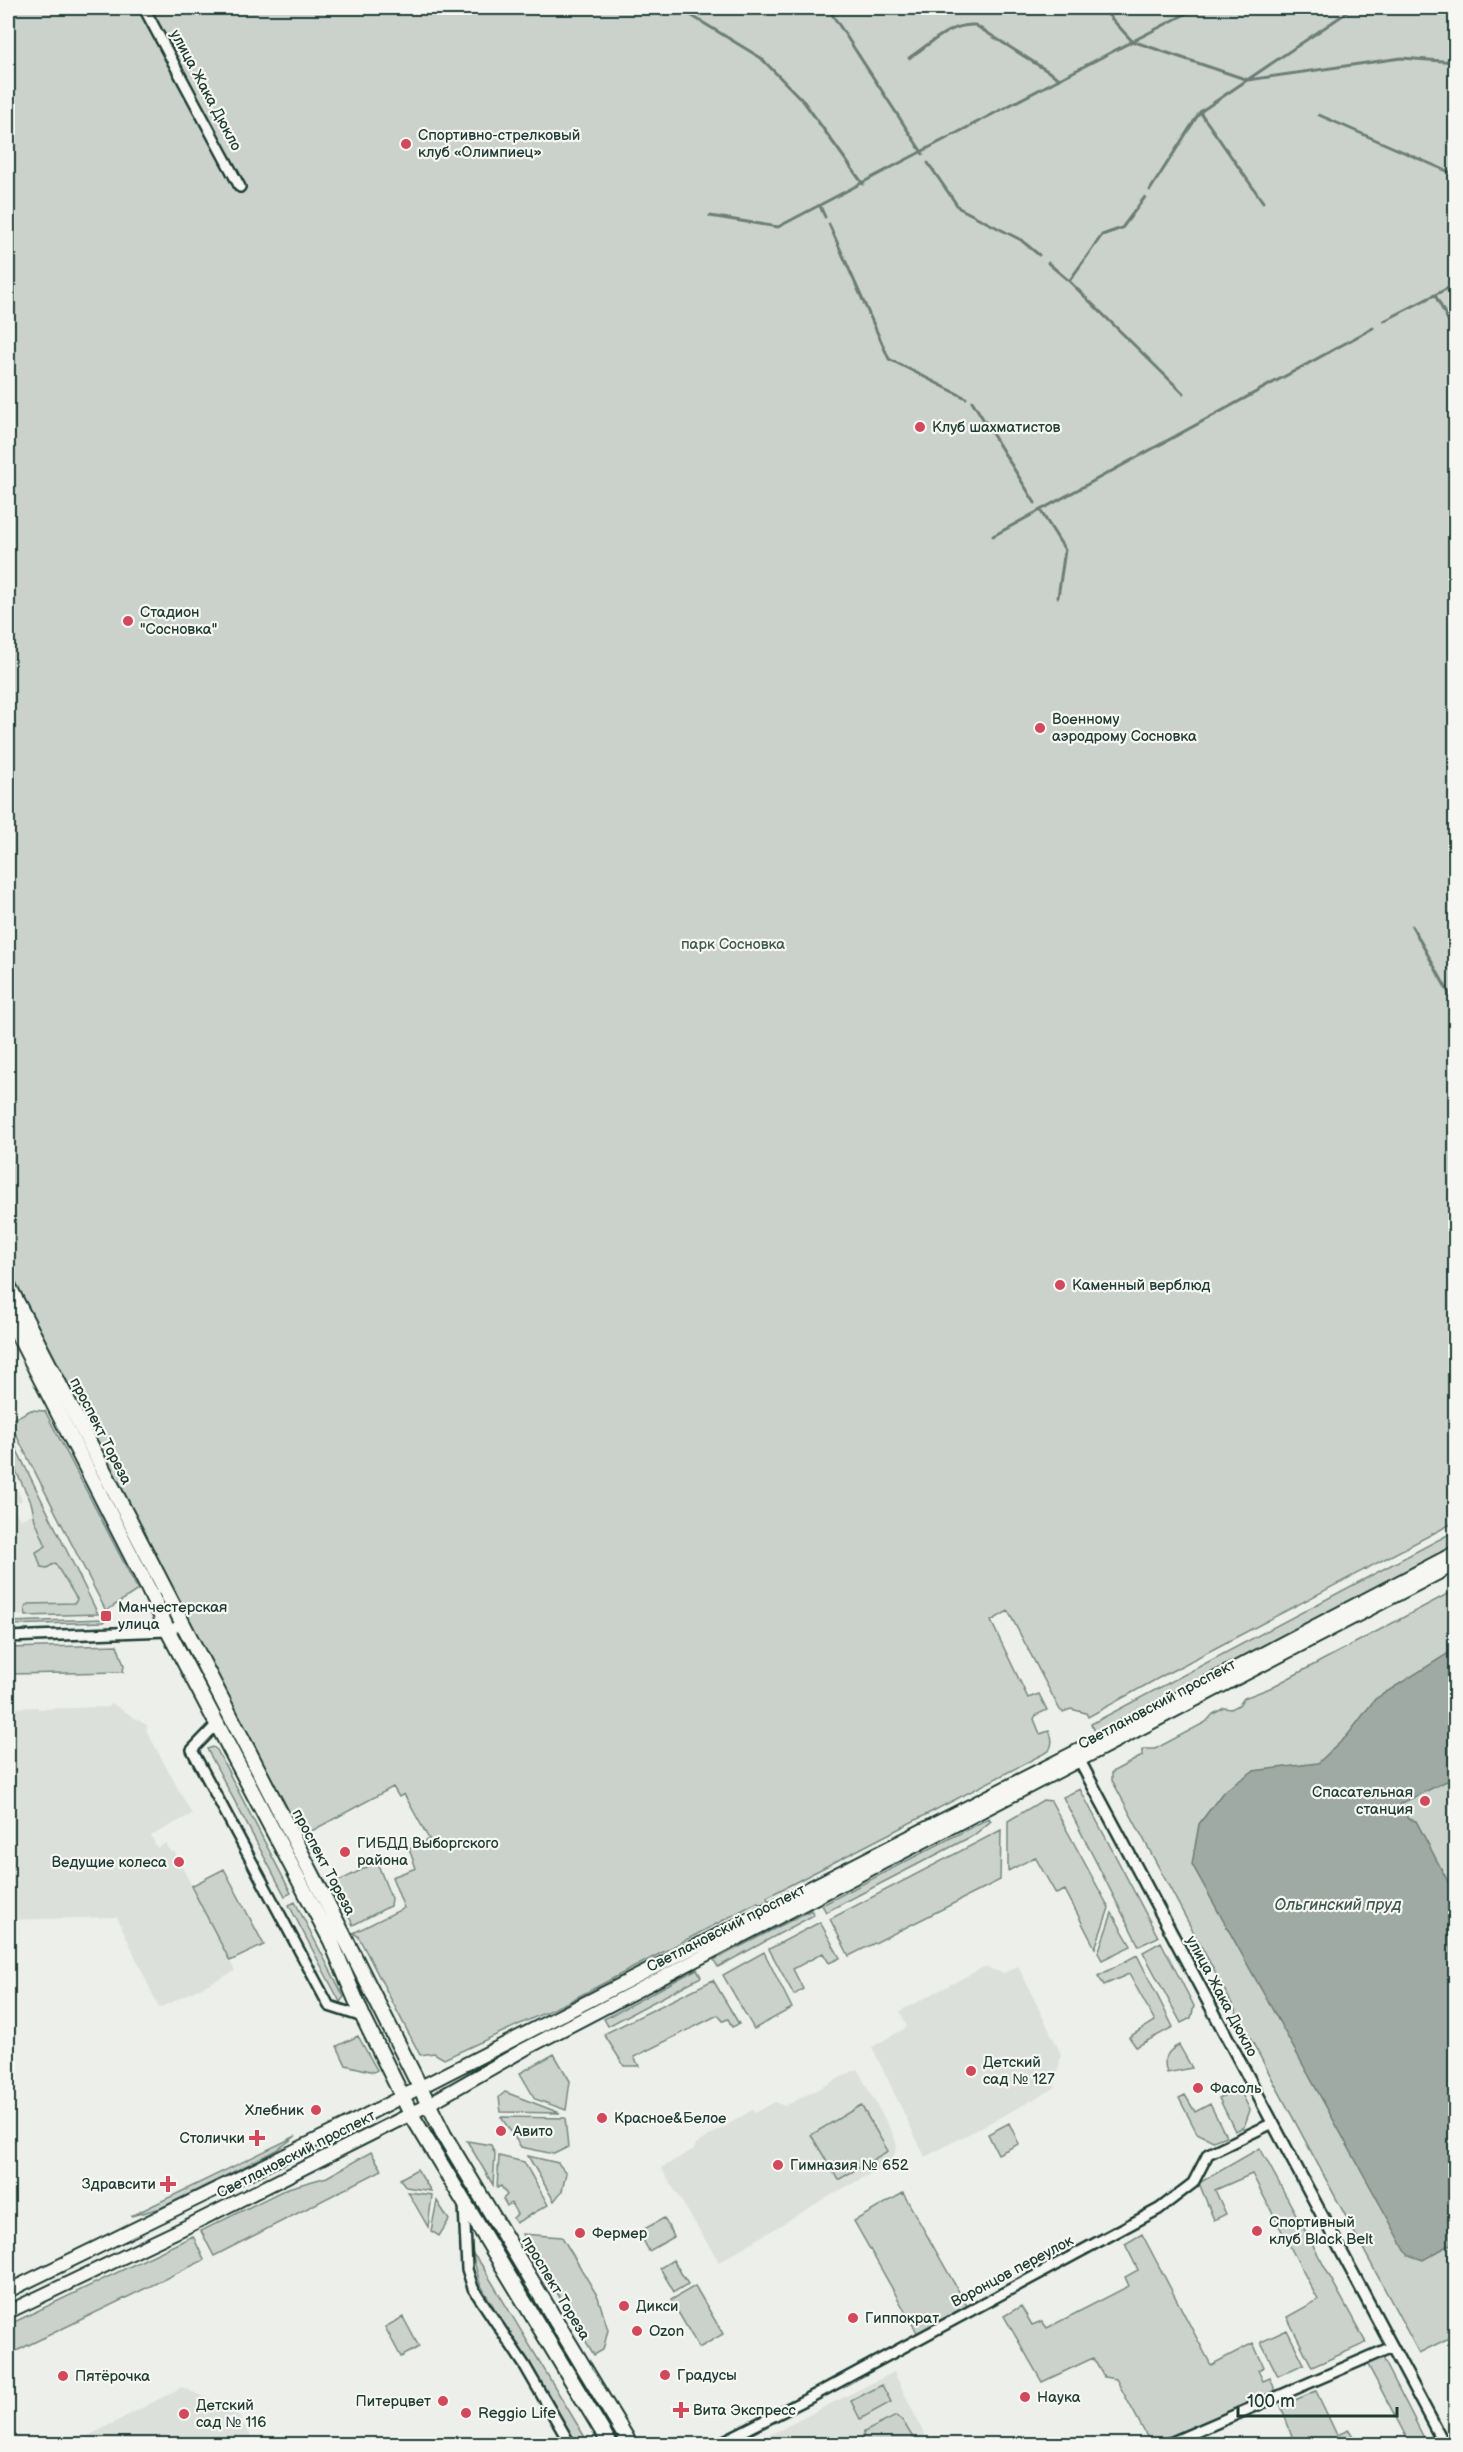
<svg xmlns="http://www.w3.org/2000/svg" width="1463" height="2452" font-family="'Balsamiq Sans',sans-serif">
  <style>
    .built { fill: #dce0db }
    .green { fill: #cbd2cc; stroke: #758880; stroke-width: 1.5 }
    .water { fill: #9faaa4; stroke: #6c7e77; stroke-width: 1.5 }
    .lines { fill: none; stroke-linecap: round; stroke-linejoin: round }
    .stream { stroke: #6c7e77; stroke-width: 3 }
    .minor-casing { stroke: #1f3d34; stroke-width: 14 }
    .tertiary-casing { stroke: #1f3d34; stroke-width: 15 }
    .secondary-casing { stroke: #1f3d34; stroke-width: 16 }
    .primary-casing { stroke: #1f3d34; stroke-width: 18 }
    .minor { stroke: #f6f6f2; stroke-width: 9 }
    .tertiary { stroke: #f6f6f2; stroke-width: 10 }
    .secondary { stroke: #f6f6f2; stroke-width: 12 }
    .primary { stroke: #f6f6f2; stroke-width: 14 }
    .poi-dot { fill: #d1495b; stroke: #f6f6f2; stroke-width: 2 }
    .labels { text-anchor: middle; stroke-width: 4.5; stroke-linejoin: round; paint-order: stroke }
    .street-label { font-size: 15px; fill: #1f3d34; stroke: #f6f6f2 }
    .poi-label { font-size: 15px; fill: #1f3d34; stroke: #f6f6f2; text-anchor: start }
    .park-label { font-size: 15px; fill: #415b52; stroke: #f6f6f2 }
    .water-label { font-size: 16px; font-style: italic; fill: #3f5850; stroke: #f6f6f2 }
  </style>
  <rect width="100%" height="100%" fill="#edefea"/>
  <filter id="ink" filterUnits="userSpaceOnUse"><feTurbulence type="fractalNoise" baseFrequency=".0167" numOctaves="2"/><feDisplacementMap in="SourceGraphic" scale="12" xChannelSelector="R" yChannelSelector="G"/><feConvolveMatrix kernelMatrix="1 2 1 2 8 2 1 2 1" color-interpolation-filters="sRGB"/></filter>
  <g filter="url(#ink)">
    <path class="built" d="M12,1479L22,1500L13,1505L20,1520L44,1508L98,1614L8,1616V1482Z
      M8,1700H9L10,1708L38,1707V1709L108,1707L111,1703L148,1726L146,1730L192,1814L151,1836L157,1848L166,1843L171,1852L174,1851L235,1971L159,2008L117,1917L8,1920Z
      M1018,1966L1061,2054L1055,2088L925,2157L872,2047L907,2027L900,2011L984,1967L1004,1973Z
      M857,2069L894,2136L897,2147L892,2162L824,2199L719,2262L661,2168L694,2149L696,2144L752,2110L755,2113L775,2102L785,2106Z
      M894,2372L929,2444H752L832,2403Z
      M182,2387L236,2412L256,2444H73Z"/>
    <path class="green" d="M8,8H1455V1522L1166,1674L1088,1717L1086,1713L1071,1709L1063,1712L1060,1710L1008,1611L991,1621L1028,1698L1039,1694L1047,1710L1036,1715L1034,1719L1040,1734L1049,1731C1053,1738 1053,1744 1049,1751L767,1897L768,1901L760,1905L758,1902L568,2002L444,2059L434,2053L420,2055L358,1936L353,1933L404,1908L392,1877L416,1868L409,1849L429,1839L404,1794L399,1797L393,1787L308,1833L295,1828L8,1270Z
      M31,1410L45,1411L138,1590L106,1611L9,1421Z
      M8,1432L98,1614L26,1616L25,1608L29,1604L75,1603L77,1599L55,1563L47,1568L41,1567L36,1552L46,1546L35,1520L31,1502L8,1455Z
      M1455,1531V1548L1098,1736L1091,1724Z
      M1455,1590V2335L1419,2353L1112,1780V1772L1142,1756V1751L1145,1749H1155L1206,1722L1213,1714L1224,1708L1231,1709L1239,1705L1244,1698L1270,1688Z
      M104,1619V1622L8,1625V1622Z
      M117,1645L124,1665L123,1672L8,1674V1648Z
      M213,1747L217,1750L291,1893L285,1896L207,1749Z
      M1080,1789L1158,1937L1139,1946L1063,1797Z
      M1043,1800L1051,1801L1109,1908L1095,1948L1065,1890L1056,1894L1035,1857L1008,1871V1821Z
      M989,1818L991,1821L974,1835L826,1912L822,1905Z
      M1001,1830L1000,1880L849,1956L830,1919Z
      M377,1862L391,1898L390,1906L353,1925L333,1884Z
      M224,1869L264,1945L230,1961L191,1886Z
      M295,1902L344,1997L340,2002L289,1905Z
      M811,1910L814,1915L718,1967L714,1960Z
      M1112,1913L1131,1946L1102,1960L1098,1953Z
      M820,1922L840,1958L829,1963L823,1953L793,1969L803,1989L794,1995L769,1949Z
      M1161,1942L1194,2006L1191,2018L1181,2023L1143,1952Z
      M764,1952L792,2008L754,2029L723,1975Z
      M1137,1955L1173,2027L1136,2047L1129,2037L1155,2021L1129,1974L1104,1985L1098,1976Z
      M697,1969L701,1977L608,2026L604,2019Z
      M713,1980L739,2024L732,2027L728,2019L723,2021L718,2015L634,2057L639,2066H624L604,2034Z
      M358,2036L377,2070L374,2072L346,2065L337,2046Z
      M1179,2045L1192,2068L1167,2073C1162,2059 1167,2051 1179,2045Z
      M554,2054L570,2081L566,2110L535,2099L520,2073Z
      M1239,2088L1250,2110L1244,2127L1235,2131L1219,2098Z
      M505,2092L560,2113L501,2112L499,2097Z
      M1185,2095L1195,2112L1210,2104L1226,2136L1213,2141L1197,2133L1179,2098Z
      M861,2105L888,2151L838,2180L811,2135Z
      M501,2117L565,2118L568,2147L554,2154L521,2147Z
      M1009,2123L1019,2144L998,2154L988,2134Z
      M296,2136L277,2150L161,2208L131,2216Z
      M467,2141L491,2145L495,2154L493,2185Z
      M1260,2148L1366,2343L1312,2367L1287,2317L1318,2300L1252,2174L1215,2190L1226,2214L1214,2220L1199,2183Z
      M371,2152L382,2170L214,2256L201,2231L288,2188L327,2177Z
      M499,2156L524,2162L548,2205L516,2223L513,2218L517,2214L511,2203L507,2206L503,2199L507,2195L501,2186L497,2188Z
      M528,2156L558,2163L566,2173L562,2191L554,2201Z
      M417,2169L431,2191L406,2187L400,2179Z
      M408,2192L432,2195L428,2227Z
      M903,2193L967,2306L918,2334L854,2221Z
      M437,2201L449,2220L439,2236L431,2231Z
      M664,2218L674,2237L649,2251L639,2232Z
      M522,2234L562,2237L598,2297L608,2330L603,2350L594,2355Z
      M1142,2234L1211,2365L1253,2343L1264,2367L1258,2370L1263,2381L1270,2378L1276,2392L1151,2444L1116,2379L1104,2377L1093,2358L1042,2382L1004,2316L1021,2306L1032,2325L1042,2321L1047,2328L1129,2286L1125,2277L1138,2270L1125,2244Z
      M193,2236L204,2260L8,2355V2325Z
      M472,2253L481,2264L589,2444H574L480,2284Z
      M673,2260L688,2284L674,2292L660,2268Z
      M695,2286L723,2334L699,2348L671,2300Z
      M403,2317L419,2347L401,2357L385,2327Z
      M1287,2330L1304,2364L1278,2376L1261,2342Z
      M1382,2356L1426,2442L1410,2444L1367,2363Z
      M882,2385L891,2402L860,2419L851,2401Z
      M1316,2391L1337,2435L1349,2430L1358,2444H1284L1283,2442L1292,2436L1281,2406Z
      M896,2416L902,2420L917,2444H863L862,2440L864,2432Z"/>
    <path class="water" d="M1455,1649V1777L1400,1804L1408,1819L1416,1821L1455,1895V2242L1423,2260L1408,2255L1192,1864L1199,1824L1223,1792L1253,1771L1318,1763L1347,1736L1375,1699Z"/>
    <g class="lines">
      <path class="stream" d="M679,8L761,58L804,102L863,184
        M828,8L923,154
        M1102,8L1132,41L1248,80L1401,58L1456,62
        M1378,8L1456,15
        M909,58C929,45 950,23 975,25L1060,79
        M1071,73L1197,8
        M1200,112L1263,202
        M1319,115L1456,175
        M928,163L959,208L1021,240L1039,255
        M1150,190L1200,112L1346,13
        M820,206L825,217
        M710,216L778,227L1069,74
        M829,224L889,359L966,398
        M1048,263L1069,281L1183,393
        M1070,280L1102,235L1122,228L1145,197
        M1435,295L1456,335
        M1384,321L1456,284
        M972,401L1035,503
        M1040,510L1065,550L1058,597
        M993,536L1373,328
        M1412,926L1456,1006
        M1450,1119L1456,1116"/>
      <g class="minor-casing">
        <path id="minor" d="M144,8L240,187
          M8,1637L168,1631L182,1624
          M218,1723L192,1750L329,2006L363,2017
          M464,2205L467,2269L473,2288L525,2366L570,2444
          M718,2444L811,2397L1159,2209L1193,2183L1208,2154L1273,2123
          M1168,2444L1392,2347"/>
      </g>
      <g class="tertiary-casing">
        <path id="tertiary" d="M1076,1754L1444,2444"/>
      </g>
      <g class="secondary-casing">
        <path id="secondary" d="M8,2291L337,2130L1075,1752L1456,1552
          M8,2312L192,2224L411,2114L525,2049L1456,1564"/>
      </g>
      <g class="primary-casing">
        <path id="primary" d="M8,1285L343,1934L444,2135L630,2444
          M8,1315L149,1590L168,1631L331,1941L363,2017L411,2114L610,2444"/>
      </g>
      <use href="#minor" class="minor"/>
      <use href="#tertiary" class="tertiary"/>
      <use href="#secondary" class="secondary"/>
      <use href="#primary" class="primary"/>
    </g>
  </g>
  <g class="poi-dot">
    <circle cx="406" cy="144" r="6"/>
    <circle cx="920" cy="427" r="6"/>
    <circle cx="128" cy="621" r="6"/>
    <circle cx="1040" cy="728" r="6"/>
    <circle cx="1060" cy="1285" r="6"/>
    <rect x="100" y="1610" width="12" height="12" rx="3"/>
    <circle cx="1425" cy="1801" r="6"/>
    <circle cx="345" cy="1852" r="6"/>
    <circle cx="179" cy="1862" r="6"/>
    <circle cx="971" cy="2071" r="6"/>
    <circle cx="1198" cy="2088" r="6"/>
    <circle cx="316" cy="2110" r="6"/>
    <circle cx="602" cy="2118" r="6"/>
    <circle cx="501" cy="2131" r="6"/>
    <path d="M254 2129h6v6h6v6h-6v6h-6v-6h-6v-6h6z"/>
    <circle cx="778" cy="2165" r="6"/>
    <path d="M165 2175h6v6h6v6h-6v6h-6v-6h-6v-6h6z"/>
    <circle cx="1257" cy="2231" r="6"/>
    <circle cx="580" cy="2233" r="6"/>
    <circle cx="624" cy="2306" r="6"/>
    <circle cx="853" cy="2318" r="6"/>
    <circle cx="637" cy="2331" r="6"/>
    <circle cx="665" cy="2375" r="6"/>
    <circle cx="63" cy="2376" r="6"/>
    <circle cx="1025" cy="2397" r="6"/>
    <circle cx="443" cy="2401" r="6"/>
    <path d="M678 2401h6v6h6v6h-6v6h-6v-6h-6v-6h6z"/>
    <circle cx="466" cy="2413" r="6"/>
    <circle cx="184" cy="2414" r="6"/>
  </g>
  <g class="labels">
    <g class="street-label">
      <text transform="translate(206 90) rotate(62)" y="5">улица Жака Дюкло</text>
      <text transform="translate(101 1431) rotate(63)" y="5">проспект Тореза</text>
      <text transform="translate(1157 1704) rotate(-28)" y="5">Светлановский проспект</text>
      <text transform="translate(324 1862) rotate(62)" y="5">проспект Тореза</text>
      <text transform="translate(726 1928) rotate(-27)" y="5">Светлановский проспект</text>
      <text transform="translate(1222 1996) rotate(62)" y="5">улица Жака Дюкло</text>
      <text transform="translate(296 2154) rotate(-27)" y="5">Светлановский проспект</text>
      <text transform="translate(1012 2271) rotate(-28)" y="5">Воронцов переулок</text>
      <text transform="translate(556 2288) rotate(59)" y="5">проспект Тореза</text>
    </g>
    <g class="poi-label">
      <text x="418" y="140">Спортивно-стрелковый<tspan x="418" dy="17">клуб «Олимпиец»</tspan></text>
      <text x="932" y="432">Клуб шахматистов</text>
      <text x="140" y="617">Стадион<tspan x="140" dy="17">"Сосновка"</tspan></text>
      <text x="1052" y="724">Военному<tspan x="1052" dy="17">аэродрому Сосновка</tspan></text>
      <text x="1072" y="1290">Каменный верблюд</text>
      <text x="118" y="1612">Манчестерская<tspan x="118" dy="17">улица</tspan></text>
      <text x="1413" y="1797" text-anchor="end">Спасательная<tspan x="1413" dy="17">станция</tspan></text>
      <text x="357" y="1848">ГИБДД Выборгского<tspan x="357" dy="17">района</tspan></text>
      <text x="167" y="1867" text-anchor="end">Ведущие колеса</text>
      <text x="983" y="2067">Детский<tspan x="983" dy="17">сад № 127</tspan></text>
      <text x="1210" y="2093">Фасоль</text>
      <text x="304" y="2115" text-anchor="end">Хлебник</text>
      <text x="614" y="2123">Красное&amp;Белое</text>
      <text x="513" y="2136">Авито</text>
      <text x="245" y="2143" text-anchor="end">Столички</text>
      <text x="790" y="2170">Гимназия № 652</text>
      <text x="156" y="2189" text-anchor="end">Здравсити</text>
      <text x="1269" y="2227">Спортивный<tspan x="1269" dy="17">клуб Black Belt</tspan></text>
      <text x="592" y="2238">Фермер</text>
      <text x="636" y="2311">Дикси</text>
      <text x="865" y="2323">Гиппократ</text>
      <text x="649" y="2336">Ozon</text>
      <text x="677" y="2380">Градусы</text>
      <text x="75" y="2381">Пятёрочка</text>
      <text x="1037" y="2402">Наука</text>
      <text x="431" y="2406" text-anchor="end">Питерцвет</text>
      <text x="196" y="2410">Детский<tspan x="196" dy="17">сад № 116</tspan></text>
      <text x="693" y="2415">Вита Экспресс</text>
      <text x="478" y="2418">Reggio Life</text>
    </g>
    <g class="park-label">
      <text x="733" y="949">парк Сосновка</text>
    </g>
    <g class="water-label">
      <text x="1338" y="1910">Ольгинский пруд</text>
    </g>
  </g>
  <rect width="1463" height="2452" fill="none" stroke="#f6f6f2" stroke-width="30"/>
  <rect x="15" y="15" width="1433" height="2422" fill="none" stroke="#1f3d34" stroke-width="2" filter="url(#ink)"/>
  <path d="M1238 2407v9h159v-9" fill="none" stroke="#1f3d34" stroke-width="3"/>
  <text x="1247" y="2407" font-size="18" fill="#1f3d34" stroke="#f6f6f2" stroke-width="4.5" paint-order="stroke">100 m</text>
</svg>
